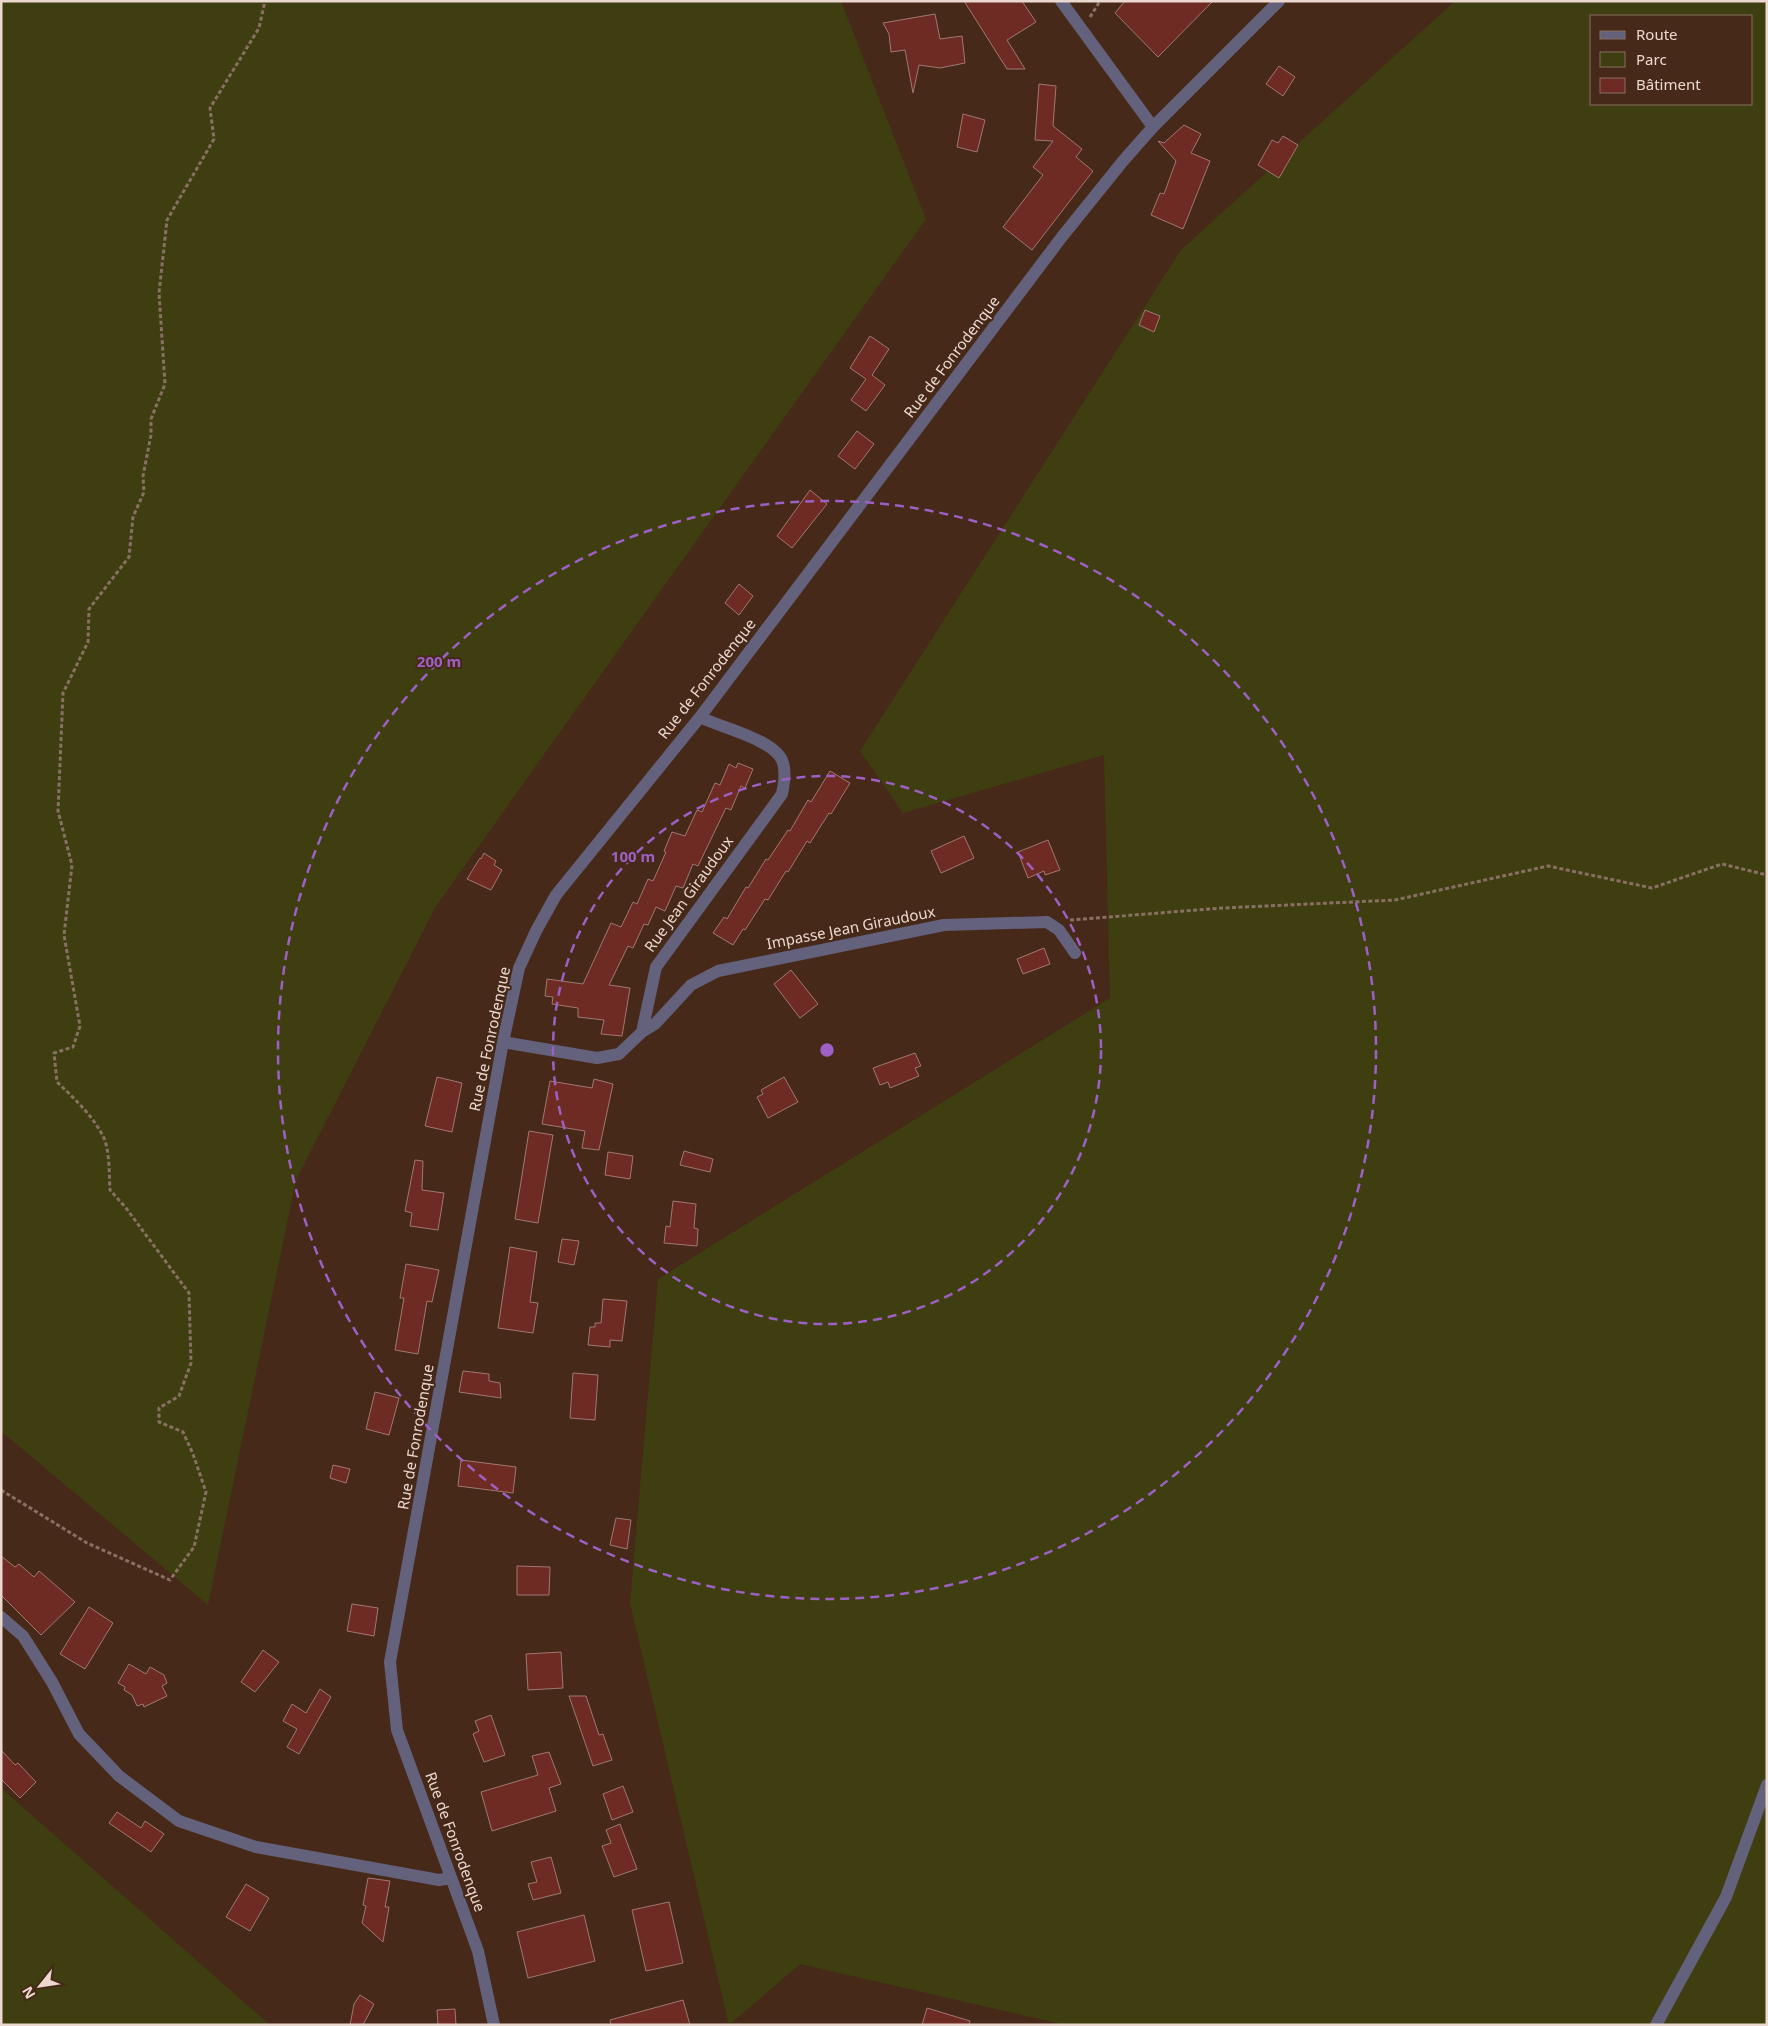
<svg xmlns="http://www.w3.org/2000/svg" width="1768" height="2026" font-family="'Noto Sans',sans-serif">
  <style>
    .green { fill: #3f3e11; fill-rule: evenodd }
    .building { fill: #6e2b24; stroke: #a07872 }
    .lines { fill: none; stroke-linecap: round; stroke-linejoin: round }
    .path { stroke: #897063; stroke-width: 3; stroke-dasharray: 4 2.5; stroke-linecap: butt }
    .minor { stroke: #63617c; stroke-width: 12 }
    .ring { fill: none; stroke: #9d60c4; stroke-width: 2.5; stroke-dasharray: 9 6 }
    .labels { text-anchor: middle; stroke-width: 4; stroke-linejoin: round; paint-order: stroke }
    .street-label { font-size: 15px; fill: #ebd8ce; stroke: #462919 }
    .centre { fill: #9d60c4; stroke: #462919; stroke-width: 2.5 }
    .ring-label { font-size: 15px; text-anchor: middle; font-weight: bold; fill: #9d60c4; stroke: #462919; stroke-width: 4; stroke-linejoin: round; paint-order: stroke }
  </style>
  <rect width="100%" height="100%" fill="#462919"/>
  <path class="green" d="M1,1H841L926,219L436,906L296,1180L208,1605L1,1431Z
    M1455,1H1767V2025H1066L800,1964L729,2025L630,1603L658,1279L1110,998L1104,755L903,813L860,751L1181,250ZM1592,16H1752V104H1592Z
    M1,1788L270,2025H1Z"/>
  <path class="building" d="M964,1H1022L1036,22L1007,40L1025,69H1007Z
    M1125,1H1213L1158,57L1115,13Z
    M935,14L940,39L962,36L965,63L940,68L919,65L913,93L905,50L891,52L889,34L883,23Z
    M1279,66L1295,77L1283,96L1266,84Z
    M1039,84L1056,86L1053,126L1082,149L1076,157L1093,171L1032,250L1003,227L1043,175L1033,167L1053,141L1035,140Z
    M963,114L985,120L977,152L957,147Z
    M1184,125L1201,134L1191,153L1210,161L1183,229L1151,215L1160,193L1164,194L1176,161L1158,141L1164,143Z
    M1283,136L1298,145L1279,178L1258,165L1272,140L1278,143Z
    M1145,310L1160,316L1154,332L1139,325Z
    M870,336L889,349L872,375L885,385L866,411L851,400L866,379L850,368Z
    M857,431L874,444L855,469L838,456Z
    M810,490L827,504L792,548L777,536Z
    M739,584L753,596L739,615L725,603Z
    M738,763L753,769L745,788L741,786L731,810L726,808L698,866L693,864L683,888L676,886L665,911L656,907L648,925L644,924L633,948L628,946L609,985L630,988L622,1036L601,1034L604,1020L578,1017V1008L552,1004L553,997L545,996L547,979L583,984L611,923L621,927L633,902L637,904L648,879L653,881L666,852L664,851L672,832L685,836L697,810L702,812L715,783L720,785L729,764L736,768Z
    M830,771L850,783L831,814L829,813L810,843L807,841L788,872L786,871L768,900L765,899L745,930L743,929L733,945L713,933L724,917L727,919L746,887L748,888L766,859L768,860L788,830L790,831L808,800L811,802Z
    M964,836L974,858L941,873L931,851Z
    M1048,840L1060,870L1045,875L1044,871L1028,878L1018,852Z
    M484,853L496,861L494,865L502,870L491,890L467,879L480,858L481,859Z
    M1044,948L1050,964L1023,974L1017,959Z
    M791,970L818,1004L800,1018L774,984Z
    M915,1053L921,1066L915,1068L919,1076L890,1088L888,1082L880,1085L873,1068Z
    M437,1077L462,1083L452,1132L425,1126Z
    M784,1077L798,1102L768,1118L757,1097L763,1094L761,1090Z
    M594,1079L613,1084L599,1150L582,1148L585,1131L542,1124L550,1081L592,1088Z
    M529,1131L553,1135L538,1223L515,1219Z
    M684,1151L713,1159L710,1172L680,1165Z
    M608,1152L633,1156L630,1179L605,1175Z
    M415,1160L423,1161L422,1190L444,1193L438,1230L410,1226L412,1213L405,1211Z
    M673,1201L696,1204L694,1228L698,1229L697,1246L664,1243L666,1226L670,1227Z
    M562,1239L579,1241L574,1265L558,1262Z
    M510,1247L537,1252L530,1302L538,1303L533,1333L498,1328Z
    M406,1264L439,1270L432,1302L427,1301L418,1354L395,1350L404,1298H400Z
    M603,1299L627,1301L622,1341L610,1340V1347L588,1345L590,1327H595V1323H601Z
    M463,1371L489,1374V1381L500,1383L501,1398L459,1392Z
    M573,1373L598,1375L595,1420L570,1418Z
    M375,1392L399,1398L389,1435L366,1429Z
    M461,1460L516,1467L513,1493L458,1486Z
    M333,1465L350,1469L346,1483L330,1478Z
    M616,1518L631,1520L627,1549L610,1545Z
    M1,1556L15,1567L19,1564L34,1577L39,1571L75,1602L41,1635L1,1595Z
    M517,1566L550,1567L549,1595H517Z
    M352,1604L378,1608L374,1636L347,1631Z
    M89,1607L113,1623L85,1669L60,1654Z
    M263,1650L279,1662L255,1692L241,1682Z
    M561,1652L563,1688L528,1690L526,1654Z
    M129,1664L146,1674L150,1667L164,1675L167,1683L162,1686L167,1696L144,1707L143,1704L137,1706L132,1695L124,1690L125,1687L118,1683Z
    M320,1689L331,1697L299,1754L287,1747L297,1729L283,1721L292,1704L306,1713Z
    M569,1696H586L599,1735L603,1734L612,1760L593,1766Z
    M491,1715L505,1755L484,1762L473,1734L479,1731L475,1721Z
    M1,1750L15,1765L18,1763L36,1782L20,1798L1,1779Z
    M549,1752L561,1784L549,1788L556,1811L492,1831L481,1792L538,1775L532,1756Z
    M623,1786L633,1812L612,1820L603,1794Z
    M117,1812L141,1828L145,1821L164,1834L151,1852L109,1823Z
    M620,1824L637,1869L614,1877L602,1846L611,1843L606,1830Z
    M551,1857L561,1893L533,1900L528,1884L537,1882L531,1862Z
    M368,1878L390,1881L385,1907H389L383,1942L362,1923L366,1906L363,1905Z
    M246,1884L269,1898L250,1931L226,1917Z
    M669,1902L683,1963L646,1971L632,1910Z
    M584,1915L595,1961L528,1978L517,1932Z
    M360,1995L374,2004L363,2025H350L354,2004Z
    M683,2000L690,2025H611L610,2020Z
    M927,2008L970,2021L969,2025H922Z
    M455,2009L456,2025H438L437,2010Z"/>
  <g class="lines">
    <path class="path" d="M1090,17L1100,1
      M1070,920L1223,908L1395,900L1548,866L1652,888L1722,864L1767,875
      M1,1490L87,1543L170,1580L194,1547L206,1492L193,1454L183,1432L159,1422V1408L179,1396L191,1363L189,1293L126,1208L110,1190C109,1174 110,1150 103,1136C92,1115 74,1098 57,1082L54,1053L73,1047L80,1026L64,935L72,865L58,811L63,693L88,642L89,609L129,557L133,517L144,492L143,476L151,435V419L165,384L159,293L167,220L214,139L210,108L259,28L265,1"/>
    <path class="minor" d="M1061,1L1153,127
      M642,1032L655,1024L691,985L718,971L944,925L1047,922L1059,930L1075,953
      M503,1042L597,1058L619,1054L642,1032L656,967L782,794C784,783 786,774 783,763C777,740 721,728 700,717
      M1,1617L23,1636L52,1682L79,1734L119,1776L179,1821L256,1847L439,1880L451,1878
      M494,2025L478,1951L397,1730L390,1662L503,1042L519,968L536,931L556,895L700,717L1061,238L1123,161L1153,127L1279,1
      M1656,2025L1726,1897L1767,1785"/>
  </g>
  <g class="ring">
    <circle cx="827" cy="1050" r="274"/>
    <circle cx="827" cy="1050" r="549"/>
  </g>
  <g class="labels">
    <g class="street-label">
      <text transform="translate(952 357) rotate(-53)" y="5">Rue de Fonrodenque</text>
      <text transform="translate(707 679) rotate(-52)" y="5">Rue de Fonrodenque</text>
      <text transform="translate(689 894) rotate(-54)" y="5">Rue Jean Giraudoux</text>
      <text transform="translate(851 928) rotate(-11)" y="5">Impasse Jean Giraudoux</text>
      <text transform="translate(490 1039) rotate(-78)" y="5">Rue de Fonrodenque</text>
      <text transform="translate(416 1437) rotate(-80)" y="5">Rue de Fonrodenque</text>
      <text transform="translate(455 1842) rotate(70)" y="5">Rue de Fonrodenque</text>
    </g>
  </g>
  <circle cx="827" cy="1050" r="8" class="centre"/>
  <g class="ring-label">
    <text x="439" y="667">200 m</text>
    <text x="633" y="862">100 m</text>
  </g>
  <rect width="1768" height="2026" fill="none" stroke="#ebd8ce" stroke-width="5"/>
  <rect x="1590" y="15" width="162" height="90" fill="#462919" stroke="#886f61"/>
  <rect x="1600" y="31" width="25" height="8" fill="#63617c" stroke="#886f61"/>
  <text x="1636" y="40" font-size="15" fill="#ebd8ce">Route</text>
  <rect x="1600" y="52" width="25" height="15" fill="#3f3e11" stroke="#886f61"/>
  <text x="1636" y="65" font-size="15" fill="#ebd8ce">Parc</text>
  <rect x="1600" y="78" width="25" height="15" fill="#6e2b24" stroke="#886f61"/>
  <text x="1636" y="90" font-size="15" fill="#ebd8ce">Bâtiment</text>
  <g transform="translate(40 1986) rotate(240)" stroke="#462919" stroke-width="4" paint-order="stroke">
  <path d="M0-4L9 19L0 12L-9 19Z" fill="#ebd8ce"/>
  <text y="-8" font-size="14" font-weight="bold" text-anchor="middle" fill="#ebd8ce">N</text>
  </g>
</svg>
